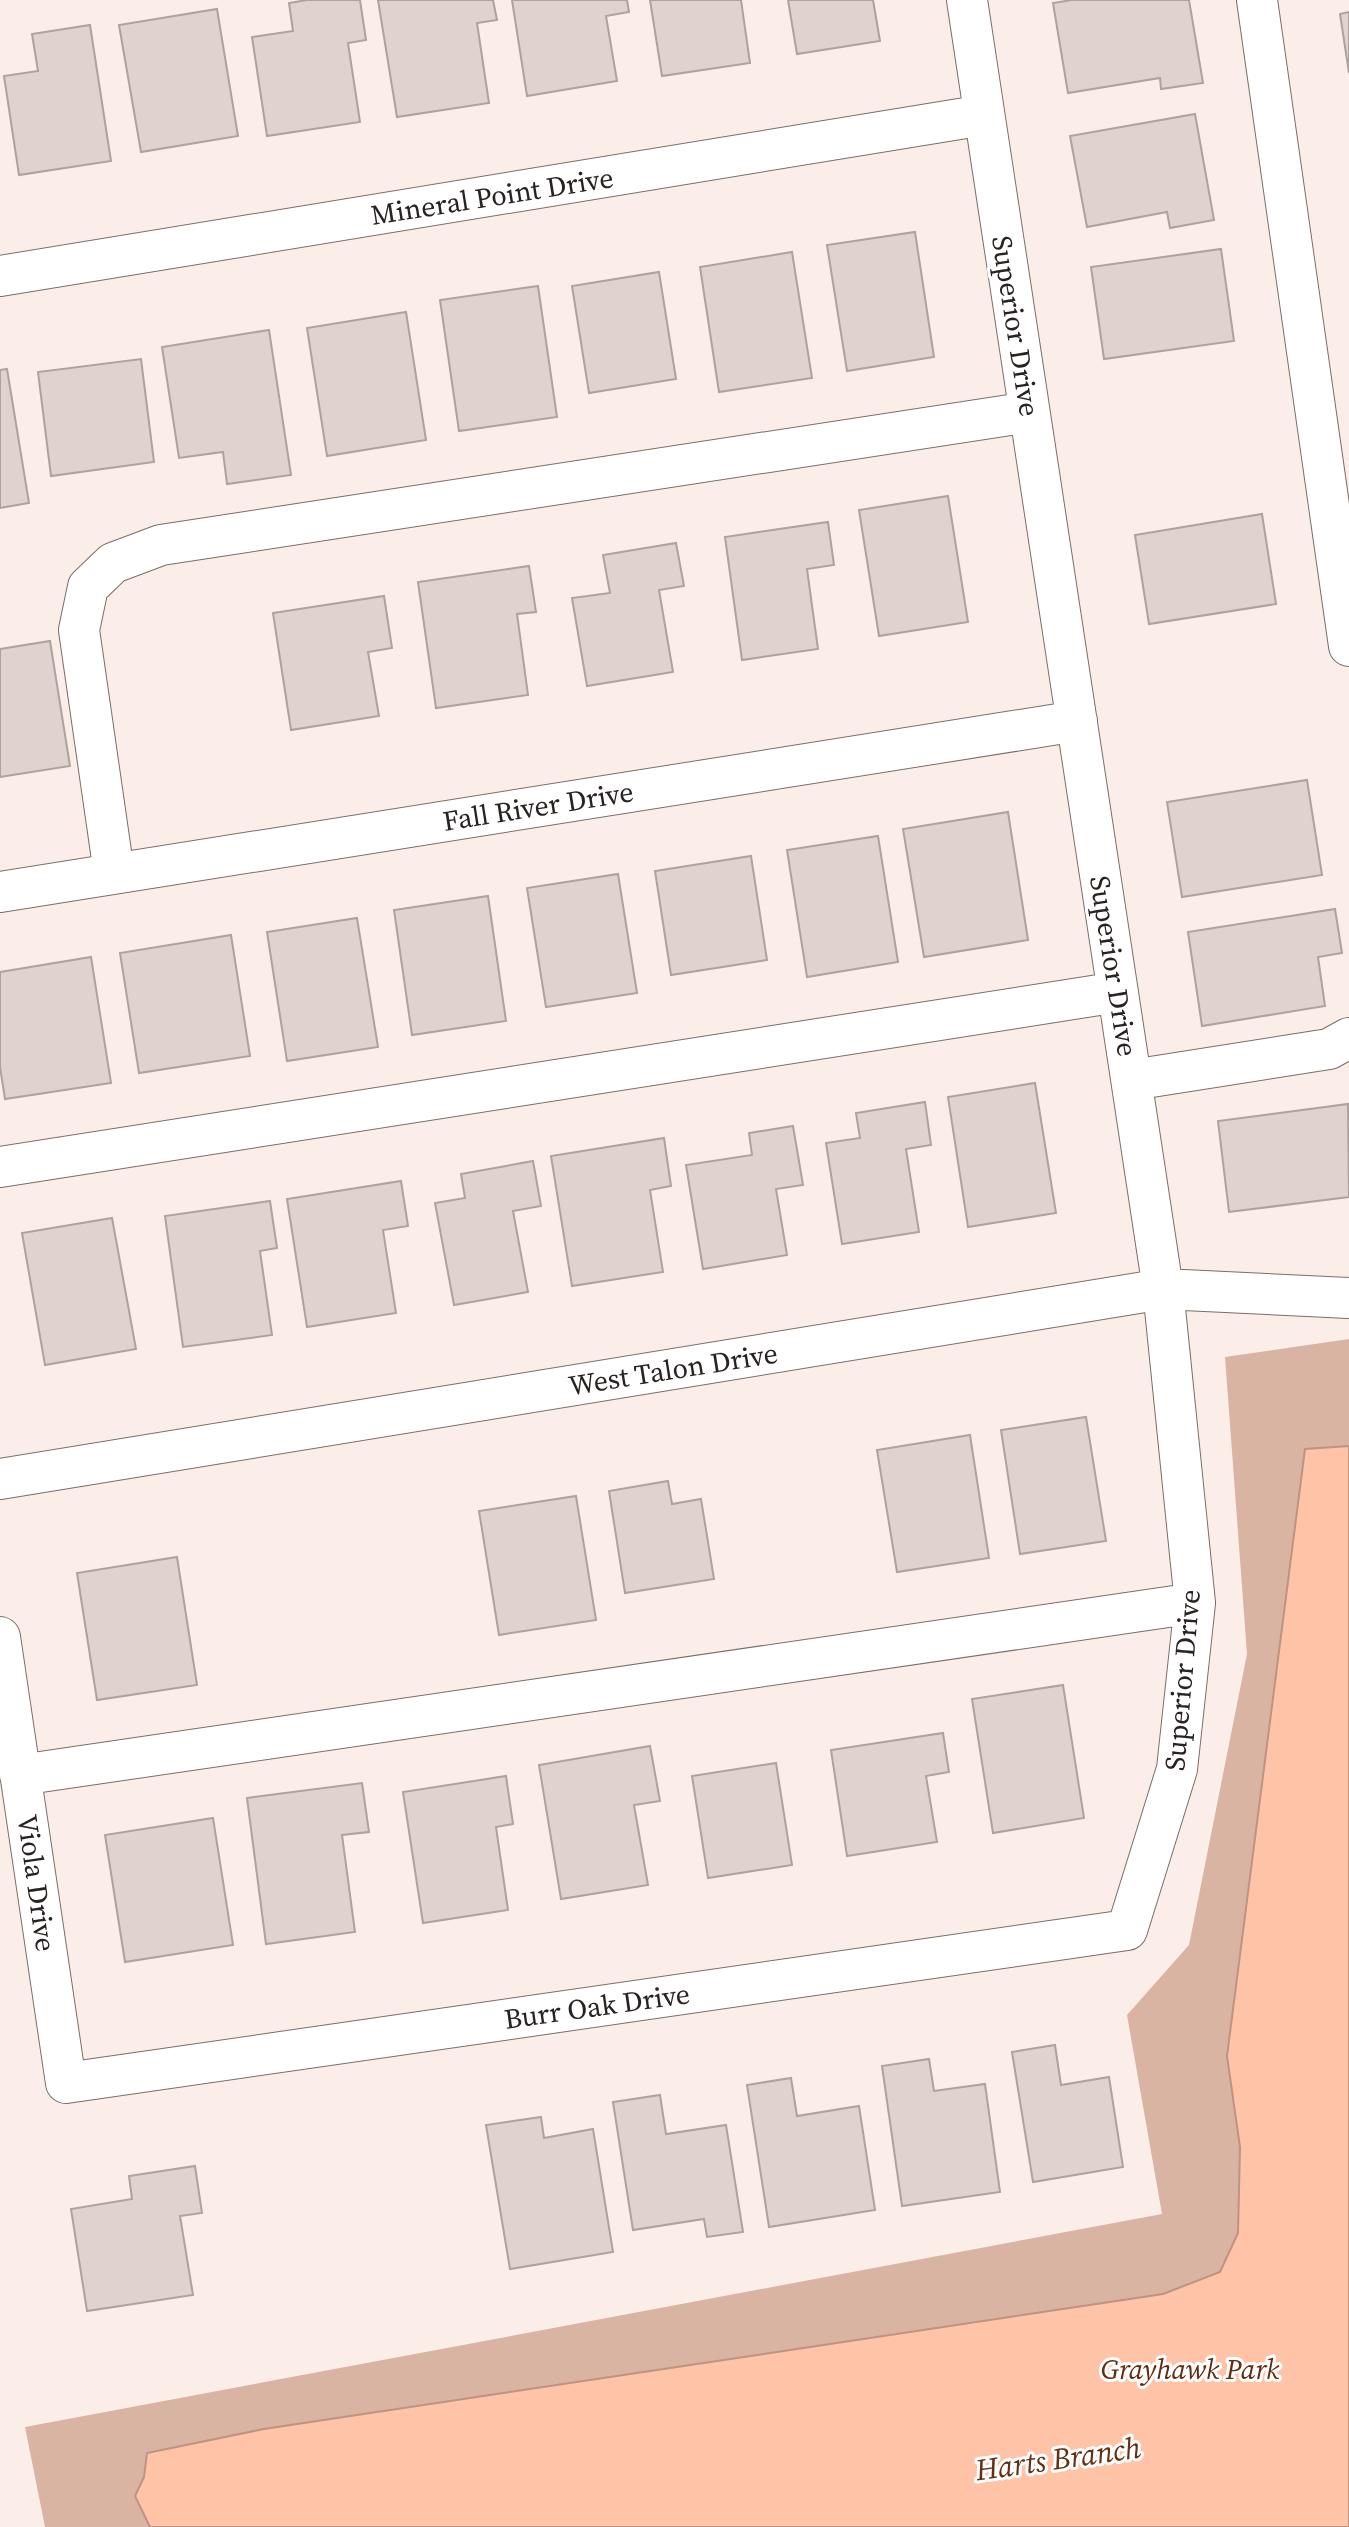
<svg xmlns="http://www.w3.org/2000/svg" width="1349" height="2527" font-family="'Source Serif 4',serif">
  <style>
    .green { fill: #dab4a3 }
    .water { fill: #ffc3a8; stroke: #be9380; stroke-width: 2 }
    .building { fill: #e0d3cd; stroke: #aea29c; stroke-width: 2 }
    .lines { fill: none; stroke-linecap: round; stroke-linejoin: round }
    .minor-casing { stroke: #796e69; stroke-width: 42 }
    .minor { stroke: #fff; stroke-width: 40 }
    .labels { text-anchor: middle; stroke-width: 6; stroke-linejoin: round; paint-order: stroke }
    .street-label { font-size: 28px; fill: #282321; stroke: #fff }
    .park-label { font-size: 28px; font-style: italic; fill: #622d11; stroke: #fff }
    .water-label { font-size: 30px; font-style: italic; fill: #652f13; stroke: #fff }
  </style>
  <rect width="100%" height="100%" fill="#fbeee8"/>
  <path class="green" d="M1349,1339V2527H45L25,2427L1162,2214L1127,2015L1189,1945L1247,1654L1225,1357Z"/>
  <path class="water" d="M1349,1446V2527H150L135,2496L144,2477L147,2453L264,2429L1163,2294L1220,2272L1238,2233L1240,2147L1227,2056L1305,1449Z"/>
  <path class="building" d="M307,0H360L366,40L348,43L360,122L267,136L252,37L293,31L289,3Z
    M378,0H493L497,20L477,23L489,103L397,117Z
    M512,0H627L629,12L606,16L617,81L527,96Z
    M650,0H741L750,63L662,76Z
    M788,0H873L880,41L797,54Z
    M1072,0H1189L1203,83L1161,89L1160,78L1068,93L1053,3Z
    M217,9L238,136L141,152L119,25Z
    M1349,12V73L1340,14Z
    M90,25L111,161L19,175L4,76L38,71L32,34Z
    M1195,114L1214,220L1170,228L1167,212L1087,227L1070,136Z
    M915,232L934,357L847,371L827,245Z
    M1221,249L1234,341L1104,359L1091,267Z
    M792,252L812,378L719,392L700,267Z
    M659,272L676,379L589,393L572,286Z
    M538,286L557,417L459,431L440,300Z
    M406,312L426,440L327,456L307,328Z
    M269,330L291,475L227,484L223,452L179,458L162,347Z
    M141,359L154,462L51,476L38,372Z
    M7,369L29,503L0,508V370Z
    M948,496L968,622L879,636L859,510Z
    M1262,514L1276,604L1149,624L1135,535Z
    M828,522L834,565L807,569L818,649L742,660L725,537Z
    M676,543L684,586L659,590L673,672L587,686L572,598L610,593L603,555Z
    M529,566L536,612L517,614L528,695L436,708L418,582Z
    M384,596L392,648L368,652L379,716L291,730L273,613Z
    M50,641L70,766L0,777V649Z
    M1307,780L1322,875L1182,897L1167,802Z
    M1008,812L1028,940L924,957L903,829Z
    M878,836L898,962L807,977L787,850Z
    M751,856L767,960L671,975L655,871Z
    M618,874L637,993L546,1007L527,888Z
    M488,896L506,1021L412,1035L394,910Z
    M1335,909L1342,953L1318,957L1325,1006L1202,1026L1188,932Z
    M357,918L378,1047L287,1061L267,932Z
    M231,935L250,1056L139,1073L120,953Z
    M91,957L111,1083L5,1099L0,1067V972Z
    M1035,1083L1056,1213L968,1227L948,1097Z
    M925,1102L931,1145L906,1149L919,1232L842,1244L826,1143L860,1138L856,1113Z
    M1348,1104L1349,1197L1229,1212L1218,1121Z
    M793,1126L803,1185L776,1189L787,1255L703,1269L686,1165L752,1155L749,1133Z
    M664,1138L671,1186L650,1190L663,1272L572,1286L551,1156Z
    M533,1161L541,1206L513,1211L528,1292L454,1305L435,1203L465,1198L461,1174Z
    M401,1181L408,1226L383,1230L396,1313L307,1327L287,1199Z
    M270,1201L277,1248L260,1251L272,1335L183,1347L165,1216Z
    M112,1218L136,1349L45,1365L22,1233Z
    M1086,1417L1106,1541L1020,1554L1001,1430Z
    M970,1435L989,1558L897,1572L877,1450Z
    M668,1481L672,1504L701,1499L714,1579L625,1593L609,1491Z
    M576,1496L596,1620L499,1635L479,1511Z
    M177,1557L197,1685L97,1700L77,1573Z
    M1063,1685L1084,1818L993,1833L972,1699Z
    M943,1733L949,1772L926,1776L937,1842L847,1856L831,1750Z
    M650,1746L660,1801L634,1805L648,1885L561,1899L539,1765Z
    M776,1763L792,1865L708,1878L692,1776Z
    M506,1776L513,1824L496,1827L508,1910L423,1923L403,1792Z
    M362,1783L369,1832L342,1835L355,1932L266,1944L247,1798Z
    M213,1818L233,1945L125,1962L105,1835Z
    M1055,2045L1061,2085L1109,2077L1123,2167L1033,2182L1012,2052Z
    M929,2059L934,2091L985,2084L1000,2192L902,2206L882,2066Z
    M791,2078L797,2116L859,2106L875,2210L769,2227L747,2085Z
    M660,2095L666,2134L726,2125L743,2232L707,2237L704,2219L633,2230L613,2102Z
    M541,2117L544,2138L593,2129L613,2252L510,2269L486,2125Z
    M195,2166L202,2213L180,2216L193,2295L87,2311L71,2209L132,2199L129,2176Z"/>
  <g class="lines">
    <g class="minor-casing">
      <path id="minor" d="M1257,0L1349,646
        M0,276L984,115
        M114,873L79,630L88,587L113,563L161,545L1029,412
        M0,892L1077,721
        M1132,1080L1329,1049L1349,1038
        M0,1167L1118,992
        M0,1479L1163,1289L1349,1298
        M0,1637L66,2083L1127,1930L1177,1769L1195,1603L1163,1289L967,0
        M20,1775L1195,1603"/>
    </g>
    <use href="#minor" class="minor"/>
  </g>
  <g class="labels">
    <g class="street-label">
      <text transform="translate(492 196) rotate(-9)" y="10">Mineral Point Drive</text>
      <text transform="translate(1016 326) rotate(81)" y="10">Superior Drive</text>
      <text transform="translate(538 806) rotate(-9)" y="10">Fall River Drive</text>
      <text transform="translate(1114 966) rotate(81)" y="10">Superior Drive</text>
      <text transform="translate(673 1369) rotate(-9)" y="10">West Talon Drive</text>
      <text transform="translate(1182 1680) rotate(-85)" y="10">Superior Drive</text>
      <text transform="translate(37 1883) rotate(82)" y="10">Viola Drive</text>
      <text transform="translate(597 2006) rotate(-8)" y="10">Burr Oak Drive</text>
    </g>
    <g class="park-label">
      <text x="1190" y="2379">Grayhawk Park</text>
    </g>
    <g class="water-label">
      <text transform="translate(1058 2459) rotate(-8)" y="10">Harts Branch</text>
    </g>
  </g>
</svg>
